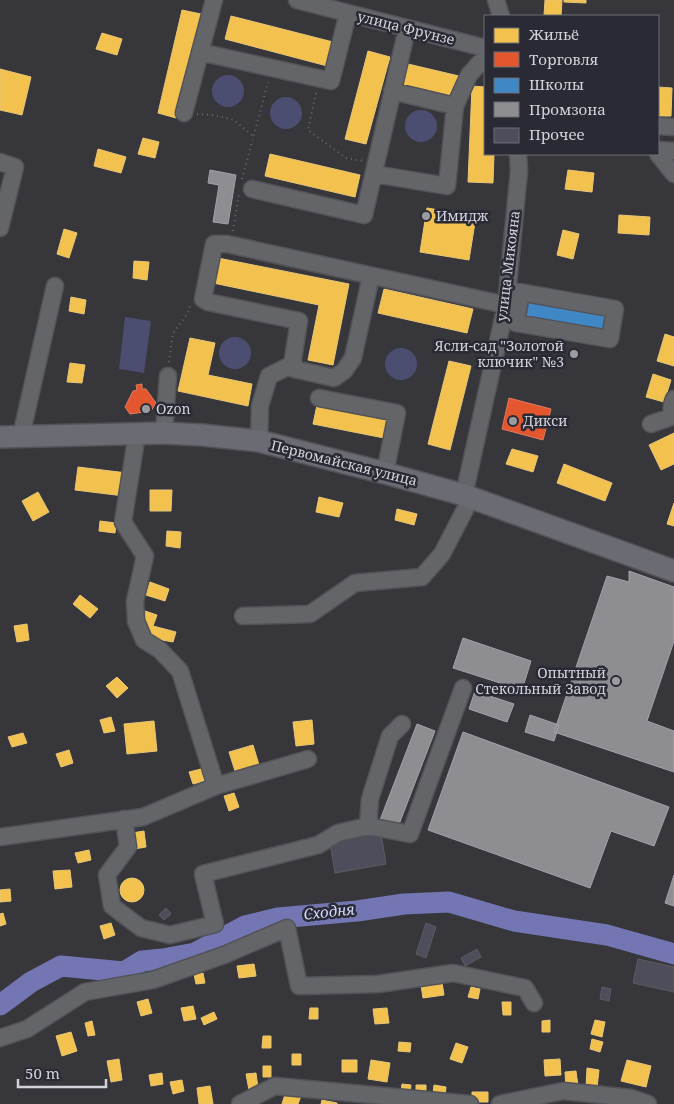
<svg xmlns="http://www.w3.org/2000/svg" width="674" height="1104" font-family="'Noto Serif',serif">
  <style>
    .green { fill: #4c4e71 }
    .homes { fill: #f2c14e; stroke: #e8c678 }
    .shops { fill: #e4572e; stroke: #df7c62 }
    .schools { fill: #3f88c5; stroke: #6b9ecb }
    .industry { fill: #8d8d92; stroke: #a2a2a8 }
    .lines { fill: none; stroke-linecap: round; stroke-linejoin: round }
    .river { stroke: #7376b3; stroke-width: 21 }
    .building { fill: #4d4d5b; stroke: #5c5d61 }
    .minor-casing { stroke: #525257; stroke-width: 19 }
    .major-casing { stroke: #525257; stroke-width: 24 }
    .path { stroke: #6a6b6e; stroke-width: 2; stroke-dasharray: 1 4; stroke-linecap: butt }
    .minor { stroke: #646569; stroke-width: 16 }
    .major { stroke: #6b6b74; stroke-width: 21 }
    .poi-dot { fill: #9b9ca2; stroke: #292a34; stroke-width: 2 }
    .labels { text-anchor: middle; stroke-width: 5; stroke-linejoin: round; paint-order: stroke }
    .street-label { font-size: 14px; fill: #d2d3da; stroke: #292a34 }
    .poi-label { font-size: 14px; fill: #d2d3da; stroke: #292a34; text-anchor: start }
    .water-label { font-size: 15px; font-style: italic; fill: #d4d7fe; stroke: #292a34 }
  </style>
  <rect width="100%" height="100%" fill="#36363b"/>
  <path class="green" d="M212 91a16 16 0 1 1 32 0a16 16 0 1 1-32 0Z
    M270 113a16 16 0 1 1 32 0a16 16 0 1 1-32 0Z
    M405 126a16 16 0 1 1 32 0a16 16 0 1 1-32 0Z
    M125,317L151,321L144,373L119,369Z
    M219 353a16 16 0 1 1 32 0a16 16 0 1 1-32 0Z
    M385 364a16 16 0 1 1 32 0a16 16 0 1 1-32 0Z"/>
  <path class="homes" d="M545,0H562L561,16H544Z
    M564,0H586V3L564,2Z
    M182,10L201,14L176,118L158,113Z
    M231,16L337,43L331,67L225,39Z
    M102,33L122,39L117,55L96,49Z
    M368,51L390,57L366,144L345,139Z
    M408,64L459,76L453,98L403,85Z
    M0,69L31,77L22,115L0,110Z
    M472,86L485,87V154H494L493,183L468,182Z
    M658,87L672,88L671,116H658Z
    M143,138L159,142L155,158L138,154Z
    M98,149L126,157L121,173L94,166Z
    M270,154L360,175L355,197L265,176Z
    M568,170L594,173L592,192L565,189Z
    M427,208L476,216L469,260L420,252Z
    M619,215L650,217L649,235L618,233Z
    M64,229L77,233L69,258L57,254Z
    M563,230L579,234L573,259L557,255Z
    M218,258L349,284L333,365L308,360L319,305L213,283Z
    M134,261L149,262L147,280L133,278Z
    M384,289L473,309L467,333L378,313Z
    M71,297L86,300L84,314L69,311Z
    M665,334L674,337V366L657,361Z
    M190,338L215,343L208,375L252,384L248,406L178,391Z
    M449,361L471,366L450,450L428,444Z
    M70,363L85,365L82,383L67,382Z
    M653,374L671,380L664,402L646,397Z
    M317,405L388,419L384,438L313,424Z
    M674,433V464L661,470L649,445Z
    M512,449L538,456L533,472L506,464Z
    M564,464L612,483L605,501L557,483Z
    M78,467L127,473L124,496L75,490Z
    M150,490H172L171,511H150Z
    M38,492L49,512L33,521L22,501Z
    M319,497L343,503L339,517L316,512Z
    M674,503V526L667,524Z
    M397,509L417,514L414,525L395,520Z
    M100,521L116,523L115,533L99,531Z
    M167,531L181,532L180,548L166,546Z
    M150,582L169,589L165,601L146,595Z
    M80,595L98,609L90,618L73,604Z
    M142,610L157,615L153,626L176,632L173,642L146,637Z
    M27,624L29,640L17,642L14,626Z
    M117,677L128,688L117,698L106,686Z
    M111,717L115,731L104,733L100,720Z
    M312,720L314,744L296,746L293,722Z
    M154,721L157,751L127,754L124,724Z
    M23,733L27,743L12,747L8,737Z
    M253,745L259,765L235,771L229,752Z
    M69,750L73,763L61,767L56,754Z
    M201,769L205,781L193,784L189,772Z
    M234,793L239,807L229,811L224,796Z
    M144,831L146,847L134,849L132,833Z
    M89,850L91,860L78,863L75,853Z
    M70,870L72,887L55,889L53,871Z
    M120 890a12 12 0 1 1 24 0a12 12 0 1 1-24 0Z
    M10,889L11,901L0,902V890Z
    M3,913L6,924L0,926V914Z
    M111,923L115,935L104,939L100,926Z
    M254,964L256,976L239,978L237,966Z
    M203,973L205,983L196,984L194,974Z
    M442,982L444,995L423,998L421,985Z
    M471,987L480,989L478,999L468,997Z
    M148,999L152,1013L141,1016L137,1002Z
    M502,1002H511V1015H503Z
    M193,1006L196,1019L184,1021L181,1008Z
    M310,1008H318V1019H309Z
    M387,1008L389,1023L375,1024L373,1009Z
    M214,1012L217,1019L204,1025L201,1018Z
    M550,1020V1032H542V1021Z
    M595,1020L605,1022L602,1037L591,1034Z
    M92,1021L95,1035L88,1036L85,1023Z
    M71,1032L77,1051L62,1056L56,1036Z
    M263,1036H271V1048H262Z
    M592,1039L603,1042L600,1052L590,1049Z
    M399,1042L411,1043L410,1052L398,1051Z
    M456,1043L468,1047L462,1063L450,1059Z
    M292,1054H301V1065H292Z
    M119,1059L122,1080L111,1082L107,1061Z
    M560,1059L561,1075L545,1076L544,1060Z
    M342,1060H357V1072H342Z
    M371,1060L390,1063L387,1082L368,1079Z
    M627,1060L651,1066L646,1087L621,1081Z
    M263,1066H271V1077H263Z
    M587,1068L599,1070L597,1088L586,1087Z
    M576,1071L578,1086L566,1087L565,1072Z
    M162,1073L163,1084L151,1086L149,1075Z
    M256,1073L258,1088L249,1090L246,1074Z
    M182,1080L184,1091L173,1094L170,1082Z
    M402,1084L411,1085L410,1093L401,1092Z
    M416,1085H426V1094H416Z
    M434,1085L446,1087L445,1096L433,1094Z
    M210,1086L213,1104H199L197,1088Z
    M286,1091L301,1096L298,1104H282Z
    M472,1092H488V1102H472Z
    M322,1100L337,1103V1104H321Z"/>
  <path class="shops" d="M142,384V389H146L156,403L151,411L130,414L125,407L133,391L137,390L136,385Z
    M509,398L551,409L543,440L502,429Z"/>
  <path class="schools" d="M527,299L609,313L606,331L524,318Z"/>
  <path class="industry" d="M210,170L236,175L228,224L213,222L219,185L208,183Z
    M629,571L674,587V641L647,721L674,731V772L554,732L607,576L629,582Z
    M463,638L531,661L522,690L453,668Z
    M475,691L514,704L507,722L469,709Z
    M530,715L559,725L554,741L525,732Z
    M417,724L435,731L398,827L380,820Z
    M463,732L669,807L654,846L611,831L590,888L428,830Z
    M674,875V906L665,903Z"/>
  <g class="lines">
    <path class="river" d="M0,1005L31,982L61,966L124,972L142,961L163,959L195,953L245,926L278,918L357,911L404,904L449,902L514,921L607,935L674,954"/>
  </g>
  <path class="building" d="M381,833L386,864L335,873L330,842Z
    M166,908L171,914L164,920L159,915Z
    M426,923L436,927L426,958L416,954Z
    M477,949L481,957L465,966L461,958Z
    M638,959L674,967V992L633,983Z
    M602,987L611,989L609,1001L600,999Z"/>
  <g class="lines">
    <g class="minor-casing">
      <path id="minor" d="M297,0L485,48
        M496,0L501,16
        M200,52L331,81L348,13
        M455,106L469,75L485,57
        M184,113L214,0
        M658,126L674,127
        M658,150L674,151
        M658,154L674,174
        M0,162L15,167L0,228
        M374,174L447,186L455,106L392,91
        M252,189L364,215L407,29
        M371,276L353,358L344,371L334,378L294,369L293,359L299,321L208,302L203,299L214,244H227L506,305
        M508,290L615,309L610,339L516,323L521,293
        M319,398L397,413L385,473
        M674,399L672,405L671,417L674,416
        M651,424L671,417
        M164,433L168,376
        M137,434L123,522L145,556L135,601L136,621L144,640L160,650L180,671L216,786
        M21,436L55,286
        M259,441L260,406L269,376L293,364
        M464,495L506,305L519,171L518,154
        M243,616L310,614L355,583L422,577L442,554L471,498
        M124,819L128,847L107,875L112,906L141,928L170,935L215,924L203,874L318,845L338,833L368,826L370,799L390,736L402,724
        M368,826L410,834L463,688
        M0,837L143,817L216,786L308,759
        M0,1038L27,1029L85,992L153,980L224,955L287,928L299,986L378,984L453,973L525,988L534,1003
        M240,1104L275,1086L470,1104
        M500,1104L563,1091L631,1098L648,1104"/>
    </g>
    <g class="major-casing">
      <path id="major" d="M0,437L164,433L202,435L259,441L385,473L464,495L674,571"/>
    </g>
    <path class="path" d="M316,93L308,130L346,158L363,161
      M197,114L213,115L234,120L253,136
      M242,179L268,82
      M233,231L239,193
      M169,362L173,333L188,313L190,305"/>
    <use href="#minor" class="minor"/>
    <use href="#major" class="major"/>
  </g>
  <g class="poi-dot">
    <circle cx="426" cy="216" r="5"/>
    <circle cx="574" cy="354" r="5"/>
    <circle cx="146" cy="409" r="5"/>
    <circle cx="513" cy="421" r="5"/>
    <circle cx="616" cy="681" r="5"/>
  </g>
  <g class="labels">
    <g class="street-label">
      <text transform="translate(406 28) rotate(14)" y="5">улица Фрунзе</text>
      <text transform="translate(508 266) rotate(-83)" y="5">улица Микояна</text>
      <text transform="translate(344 463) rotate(14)" y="5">Первомайская улица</text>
    </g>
    <g class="poi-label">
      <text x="436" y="221">Имидж</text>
      <text x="564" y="351" text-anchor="end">Ясли-сад "Золотой<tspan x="564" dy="16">ключик" №3</tspan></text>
      <text x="156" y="414">Ozon</text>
      <text x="523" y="426">Дикси</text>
      <text x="606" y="678" text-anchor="end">Опытный<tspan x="606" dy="16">Стекольный Завод</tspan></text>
    </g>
    <g class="water-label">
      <text transform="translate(329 912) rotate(-6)" y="5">Сходня</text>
    </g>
  </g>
  <rect x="484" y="15" width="175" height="140" fill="#292a34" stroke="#6d6e76"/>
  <rect x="494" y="28" width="25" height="15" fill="#f2c14e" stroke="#6d6e76"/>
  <text x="529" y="40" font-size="15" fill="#d2d3da">Жильё</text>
  <rect x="494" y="52" width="25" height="15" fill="#e4572e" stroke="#6d6e76"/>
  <text x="529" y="65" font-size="15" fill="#d2d3da">Торговля</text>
  <rect x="494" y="78" width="25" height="15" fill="#3f88c5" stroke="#6d6e76"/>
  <text x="529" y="90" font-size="15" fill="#d2d3da">Школы</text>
  <rect x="494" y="102" width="25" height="15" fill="#8d8d92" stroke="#6d6e76"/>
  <text x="529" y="115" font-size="15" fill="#d2d3da">Промзона</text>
  <rect x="494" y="128" width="25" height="15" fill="#4d4d5b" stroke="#6d6e76"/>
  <text x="529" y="140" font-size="15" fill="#d2d3da">Прочее</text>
  <path d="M18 1079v8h88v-8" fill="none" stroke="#d2d3da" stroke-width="2.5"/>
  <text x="25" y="1079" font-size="15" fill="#d2d3da" stroke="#292a34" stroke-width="4" paint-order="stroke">50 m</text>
</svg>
